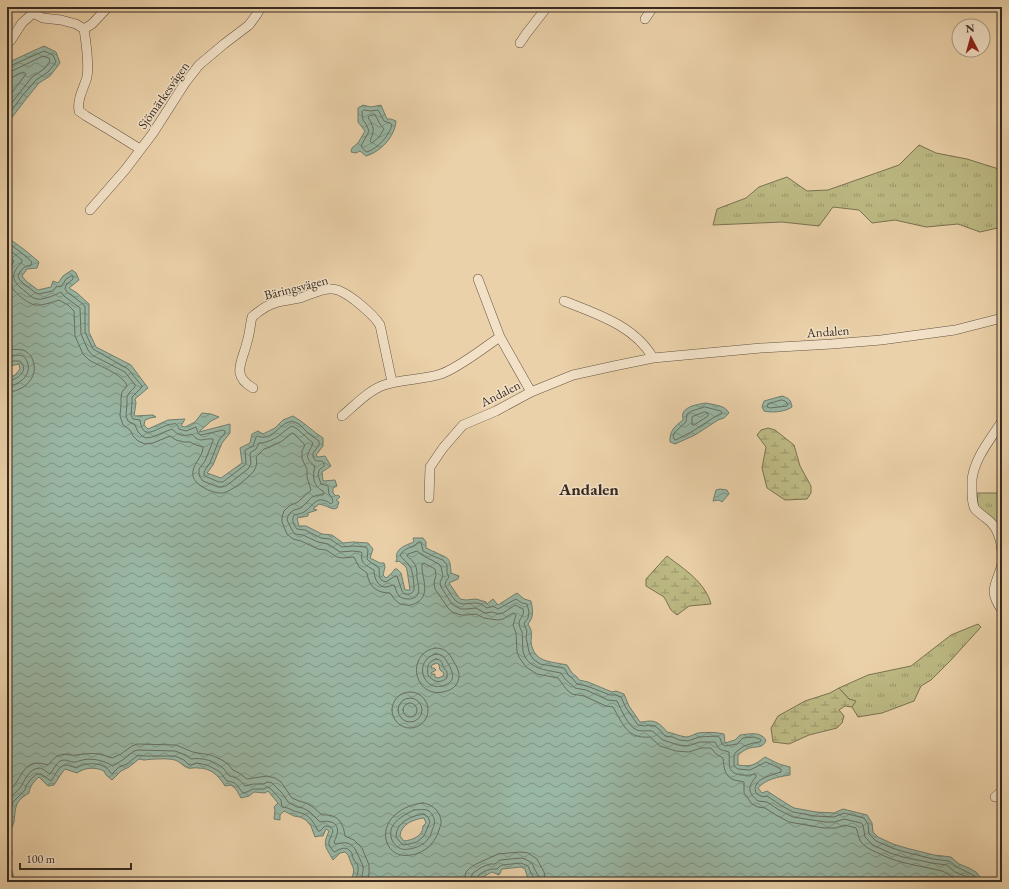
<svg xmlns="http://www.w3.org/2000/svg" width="1009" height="889" font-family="'EB Garamond',serif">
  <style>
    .grass { fill: url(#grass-tufts); stroke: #7a7252 }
    .wetland { fill: url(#wetland-marsh); stroke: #7a7252 }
    .water { fill: url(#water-waves); stroke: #717f70; fill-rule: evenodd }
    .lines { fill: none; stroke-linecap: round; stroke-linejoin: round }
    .shore { stroke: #687063; stroke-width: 1 }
    .minor-casing { stroke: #635443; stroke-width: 10 }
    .minor { stroke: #f2e1c7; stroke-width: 9 }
    .labels { text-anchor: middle; stroke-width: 3; stroke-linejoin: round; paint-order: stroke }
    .street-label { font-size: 13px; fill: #362a21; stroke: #f2e1c7 }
    .district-label { font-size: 17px; font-weight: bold; fill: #362a21; stroke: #f2e1c7 }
  </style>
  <defs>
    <pattern id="grass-tufts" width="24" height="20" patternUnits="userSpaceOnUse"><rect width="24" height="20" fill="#bdba84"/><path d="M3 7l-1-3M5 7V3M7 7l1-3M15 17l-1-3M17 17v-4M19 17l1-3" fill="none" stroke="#9a976c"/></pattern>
    <pattern id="wetland-marsh" width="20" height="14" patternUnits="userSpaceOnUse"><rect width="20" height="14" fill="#bdba84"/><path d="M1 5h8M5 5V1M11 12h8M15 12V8" fill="none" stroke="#9a976c"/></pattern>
    <pattern id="water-waves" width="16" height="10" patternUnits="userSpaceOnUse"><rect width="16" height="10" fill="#99b7a5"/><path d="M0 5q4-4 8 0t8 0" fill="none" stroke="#7e9586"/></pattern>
  </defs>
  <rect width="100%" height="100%" fill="#ebd1a9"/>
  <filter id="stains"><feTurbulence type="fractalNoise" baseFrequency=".005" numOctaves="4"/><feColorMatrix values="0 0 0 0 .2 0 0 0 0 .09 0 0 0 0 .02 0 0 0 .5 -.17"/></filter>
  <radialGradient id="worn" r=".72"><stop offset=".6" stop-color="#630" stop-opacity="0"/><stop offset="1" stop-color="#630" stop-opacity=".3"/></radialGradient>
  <path class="grass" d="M919,145L936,153L967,159L1002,170V227L980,232L958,224L926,227L895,220L872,223L859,210L833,207L819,226L782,222L713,225L717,209L746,198L759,187L787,177L807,191L828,190L899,165Z
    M977,493H1002V537L978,506Z
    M978,624L981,627L951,660L931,680L921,686L914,701L882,713L858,717L852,707L855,701L849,699L839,688L868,675L911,666L951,635Z"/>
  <path class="wetland" d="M768,428L775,430L794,445L800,466L811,486V493L807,499L785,500L767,488L762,468L766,447L757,435L761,430Z
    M667,556C684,569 705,582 711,604L689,606L677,615L671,610L664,597L646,586V579Z
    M839,688L849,699L856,701L852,707L845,706L839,710L844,716L842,723L837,728L809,735L789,744L773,742L771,728L778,716L805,701L830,693Z"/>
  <path class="water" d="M44,46L56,52L60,63L50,76L39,83L26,99L7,124V63Z
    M363,105L371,107L381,105L387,119H391L396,121C395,137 380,152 366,156L360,151L356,153L351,152L352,148L358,143L365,131L358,122V108Z
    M7,237L26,251L39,262L37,268L27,269L22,276L26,281L38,290L51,287L53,281L58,283L63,276L72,270L76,273L79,280L69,288L77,293L89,304V332L96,347L131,365L148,388L135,399L136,403L134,416L153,415L156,417L150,418L145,420L144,425L148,429L168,420L185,419L181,426L185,427L195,422L202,413L211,414L219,417L211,421L199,432L230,424V433L222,443L213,465L207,473L221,478L242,463L240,448L250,443L252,434L258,431L263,434L275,428L283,420L293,416C304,422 312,431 323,438V446L316,455L318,457L325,456L331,466L322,472L323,481L335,480L337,486L333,488V493L336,496L338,495L340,497L336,500L339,502L337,508L334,509C329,508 325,505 319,504L313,509L317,510L308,513V516L297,518L299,526H306L322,534L332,535L343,543L353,542L368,543L373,549L370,558L380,563H384L385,567L383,575L386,578L391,574L395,569H397L401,573L405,590H410L407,570L406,567L399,561L396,562V561L397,559C394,549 406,545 414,542L413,538H423L426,542V548C429,549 431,551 435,552C448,559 450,555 451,573L459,576L458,579L449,583L460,599L466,600L476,599L486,602L487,604L493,599L498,605L517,593L524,599L531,601C533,610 534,617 528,624C529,626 530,628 531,630C532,633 531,639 531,642C534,663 550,661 567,665L572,673L577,677L579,680L588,682L612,692L616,691L624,694L629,706L640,722C644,722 647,721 650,721C658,721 663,727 667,732C673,733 679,736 686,737C690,737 694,734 698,733C706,732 716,732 724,734L725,743L735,740L740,735C750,734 760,731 766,740C763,750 755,745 747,749C744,750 741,753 738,755V765C752,767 754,765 765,757L779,764L790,767V775C778,777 766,779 758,788L762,793L767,791L784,802L794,808L816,812L834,813L843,809L867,815L872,823L873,832L878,837L893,844L906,848L934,855L951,857L959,864L969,868L976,872L982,879L987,882H531L529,878L527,876L525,869L521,867L502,869L499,875L492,872L481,878L478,882H353L351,879C356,869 353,869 350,860C348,856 349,855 345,852L340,853L333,860C326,847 322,846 329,831L326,829L323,836H319L315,837L311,826L306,820L300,817L294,816L284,811L280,815V820L274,819L275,810L274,807L278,803L268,791L265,793L254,792L249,796L241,798L236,789L231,785L225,786C218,775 211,768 198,768C194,767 192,769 188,768C184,767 182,763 175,760C167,758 153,759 144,760L139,759L129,767L121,771L112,780L106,775L104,771C96,767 85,767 77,773L65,769L61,774L54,785L48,786L39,777C34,781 30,786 29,793C14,802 16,807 14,822C13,827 9,831 9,836C9,842 11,846 12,852C12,857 11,862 11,867C12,872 15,877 13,882H7V378L15,375L20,369L19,364L10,366L7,363ZM437,663L439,665L440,670L444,673L443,676L438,678L435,677V674H432L431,673L436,670L434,668H431L432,665ZM424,818L426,823L423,826C423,836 413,840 404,841L400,836C401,824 414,819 424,818Z
    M782,396C789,398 791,400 792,407C785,412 772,413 764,411L762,407L764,401Z
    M706,403C714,405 725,405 729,413L724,418L718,420L695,435L675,444L670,442C669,431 675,426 683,420C683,418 682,415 683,413C686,406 699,404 706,403Z
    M720,489L727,490L729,494L722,502L719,500L713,501L716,490Z"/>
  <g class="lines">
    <path class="shore" d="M7,67L10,66L44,51L53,55L56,62L48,72L36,80L22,96L7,117
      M7,72L12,71L43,56L49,58L50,61L44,69L32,77L7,109
      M7,78L13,77L23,72L26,74L7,99
      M364,110L371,111L378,110L384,121L390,123L392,125C389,136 378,148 367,152L365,151L361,146L369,131L366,124L363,120L362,112Z
      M375,115L380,124L384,129L379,137L372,143L370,141C375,129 374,128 368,117L369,116Z
      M7,242L23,254L32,262L31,265C25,266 20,269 18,277L19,279L24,284L36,293L39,294L53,291L56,287L61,286L63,284L66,279L71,276H73V279L66,285L65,289L67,292L74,297L85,306V332L93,349L128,369L142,386L141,388L132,397V403L131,415L133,419L140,420C143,445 160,424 173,424C174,424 175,423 176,424C178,425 178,427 179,429L186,431L196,427L198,433L201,435L223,430L225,431V433L219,440L210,463L205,470L204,473V475L207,477L219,482H223L245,465L246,463L245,450L253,446L256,437L258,436C269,441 277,429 286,423C288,422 290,422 292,421L299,424L309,434L319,441V445L313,453V457L316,461H322L324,463V466L319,470L318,475L321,484L328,486L329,494L332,498L333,502L331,504C316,493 313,507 304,512C301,514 297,514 294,515C291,520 294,525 297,529L305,530L321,538L330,539L342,547L353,546L366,547L368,550L367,559L369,561L379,568C380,574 377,580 386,582L395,576H397L402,591C404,595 408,595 412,593L414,590C414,584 413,569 409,565C406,561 402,559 400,555C406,546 413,549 418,542H421L423,551L433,556L443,560L447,565V573L449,577L446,581L445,585C448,590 452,597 456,601C462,606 468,603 475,603C480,603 483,605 487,608L493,606L498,609L516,599L522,603L527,604L529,612L528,618L525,622L524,624L527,631L526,637L529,652L533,659L540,664L564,668L569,676L573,679L577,684L587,686L610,695H616L621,697L626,708L638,725L645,726L649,725L655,726L660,730L665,736L673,737L679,740L688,741L699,737L718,736L720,738L722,744L725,746L737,744L743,738L754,737L760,739L761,740L760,742L753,743L744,746L736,752L734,755V766L738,769L750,770L766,762L781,769V772C775,774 767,776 762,779C750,786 755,799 767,796L782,806L793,812L815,816L834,817L844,813L864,818L868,824L869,834L876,841L892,848L905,852L933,859L949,861L957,867L973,875L979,882
      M7,248L22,260V262C9,275 12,282 26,292C29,295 32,298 37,299C44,300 55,295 61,292L64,296L80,308L81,334L88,350L92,355L125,372L135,385V387L129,393L127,397V404L126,416L128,421L135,425L138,432L142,436L146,438L152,437L172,429C178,435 182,437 192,434C200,444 203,438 213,439V441L205,461L199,469V474L200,477L203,481L218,487H222L226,486L248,469L251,464L250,453L256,449L259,443C267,443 275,439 281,434C285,431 288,428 292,426L296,428L313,443C309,454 302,456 315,466C312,477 313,486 323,491L324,493L323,495H318L312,497L301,508L294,510L290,513L288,516L287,520L292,530L295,534L303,535L318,542L328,544L340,552L353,551L361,552L362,553C360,564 366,565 374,570C374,578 378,588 387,587C390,586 392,585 394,585C396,588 396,593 399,596C401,598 405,599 408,599C422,599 419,587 417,578C417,573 417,567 414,563C412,560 409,558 407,556L408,554L417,551L422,555L439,564L441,567L443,576L440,582L441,587L452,604L455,606L461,609H466L476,608L485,613L492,612L498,614L503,613L515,605L523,609C525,615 520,617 519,623C519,627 521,629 522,632C523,638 522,645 523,651C527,669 546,670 561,673L565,679L575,688L586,690L608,700L617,701C621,709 628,727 637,730C642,732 647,730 652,731L663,740L678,745L688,746L700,742H715C720,751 719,749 729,752C730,763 726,773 741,775C746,775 750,776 754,774L756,775V777C747,787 748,793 758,801L767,802L779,810L793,817L825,822H835L844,819L861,823L863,825L865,837L873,845L890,853L903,857L932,863L947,865L955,872L970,878L973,882
      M7,256L14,261C12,266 8,269 7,275C6,286 25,303 35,305C41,306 53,302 59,300L68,305L74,311L75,336L83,354L89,360C99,366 123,374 127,386L122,392L121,398V404L120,416L123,425L130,430L133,436L138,441L145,444L153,443L170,436L176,440L184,442H190L196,445L203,447C203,458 191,464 193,476C195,486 214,494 223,493C230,492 252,476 255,469C257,465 257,461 256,457L264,449L270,447L282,441L291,434L293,433L305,445L302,451V458L304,463L307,469V477L311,490L298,502L289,506L284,511L282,517V522L287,534L293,539L301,541L318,549L326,550L337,557L343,558L354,557L359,567L367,573C369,587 377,593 390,593C394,599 398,605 406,605C410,606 415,604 418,602C431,593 421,576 422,564L424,563L435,569L436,575L434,583L435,589L448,608L452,612L461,615H467L476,614L484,618L498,620L503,619L513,613L515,614L516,615L513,625L516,633L517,652L519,657L526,667L537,674L558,678L567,690L572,694L584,696L606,706L613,707C623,724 627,739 650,737L660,746L676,751L689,752L701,748H711L716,754L723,758C724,767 724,776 734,780C737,781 741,781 744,782V793L752,804L758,807L765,808L776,815L789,822L824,828H836L845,825L856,828C858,832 858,837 861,842C867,849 874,851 882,855C901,864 922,866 942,871C946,872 949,876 953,877C956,879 960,880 964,882
      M7,349C12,350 18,349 23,350C28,352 32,356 33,361C39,378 23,392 7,392
      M7,356C12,356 18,354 23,356C26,358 27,361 28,364C31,376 18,386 7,386
      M7,361H20C30,371 17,380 7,381
      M782,400L785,401L788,404L787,406L770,408L767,407L768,404Z
      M705,407L721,411L722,413L716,416L693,431L676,440L674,439L673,436L675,432L686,422L687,414L692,411Z
      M705,412L708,413V416L694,425H692V417Z
      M435,648C446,648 449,653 454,662C458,669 462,676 456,685C453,689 448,691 443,692C414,698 405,654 435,648Z
      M436,654C444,654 445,659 449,665C453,673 456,681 445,685C423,694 412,660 436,654Z
      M436,659C444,660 441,664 444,668C445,670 447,671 447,672V678C440,684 433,682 428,675C427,667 427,662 436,659Z
      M392 710a18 18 0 1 1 36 0a18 18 0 1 1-36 0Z
      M398 710a12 12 0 1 1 24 0a12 12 0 1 1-24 0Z
      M403 710a7 7 0 1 1 14 0a7 7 0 1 1-14 0Z
      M7,792C10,789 14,786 16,783C25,768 29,759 48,765C52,761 55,756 60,755C66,753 70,756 76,755C93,753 96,752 112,758L121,754L132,746L137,744L176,745L188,750L193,752L198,753L211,755L222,760L228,764L233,770L239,773L247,779L267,776L275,778L281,782L292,798L299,801L306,803L313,807L322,815C338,814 343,822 345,836L354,840L362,848L369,865V874L367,882
      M423,803C433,804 442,813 441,824C440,827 439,830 438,833C436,837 435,840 432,843C428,849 419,854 411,855C386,860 377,830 395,815C403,808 412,804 423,803Z
      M7,805C9,797 15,794 20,788C25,781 28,769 39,768C43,768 46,772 50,774C53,770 56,764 60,761C66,758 70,763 76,762C77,762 78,761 79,761C90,757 103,760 113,766L124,759L134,751L138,750L175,751L186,755L191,759C201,757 216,761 224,769C226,771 227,775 230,776C231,777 232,776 233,777C238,778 242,782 245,786L253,784H263L268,782L272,783L282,793L288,802L297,807L303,808L310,812L320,822C336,819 342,827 334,842L335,844C338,844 343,842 347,843C355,845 356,852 359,857C360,860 362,863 363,866C364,872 361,877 361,882
      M414,810C418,810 423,809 427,810C432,812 436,820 434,825C434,827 432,829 432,831C431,834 430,837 428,839C424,845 416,848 409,849C397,852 387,839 392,827C396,819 406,814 414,810Z
      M424,814L428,817L430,822L424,836L417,842L409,844L403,845L401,843L396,837C396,822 411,816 424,814Z
      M7,827L10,820V812L13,802L25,790L26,786L31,779L37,774H41L51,781C54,777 60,764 66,765C69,765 73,767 76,768C84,763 97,762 105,767C109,769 109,772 112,774L119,767L127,764L138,755L145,756H175L184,760L188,764L191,765L197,763L207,765L215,769L220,772L227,781C237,782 237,786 243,793L247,792L253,789H264L267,787L270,788L281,800L282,807C286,807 290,809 294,811C299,813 295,811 301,813C310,815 314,823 318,831H320L325,826C341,827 327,838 329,845C330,847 332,849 333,851L335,852C340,848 347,846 351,852C353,855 352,855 353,858C354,861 357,863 358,866C359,872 356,877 356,882
      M464,882L466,872L470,868L474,865L498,854L520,852L528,853L537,859L544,872L546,882
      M470,882L471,877L473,873L482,867L490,864H495L500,860L521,858L525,859L532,863L535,870L538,875L540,882
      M475,882C476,873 489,868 497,869L500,866L502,865L521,863L528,866L531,873L533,876L534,882"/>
    <g class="minor-casing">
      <path id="minor" d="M33,13L43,18L61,20L76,24L84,29C86,42 89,65 87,77C84,88 77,98 79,111L86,116L111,131L140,149
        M645,19L653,7
        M84,29L92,24L108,7
        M520,43L526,34L547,7
        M7,44L11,40L22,23L40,7
        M90,210L125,170L153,133L185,83L199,65L224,44L249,25L257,14L261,7
        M478,279L500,337
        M564,301C597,314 635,326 653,358
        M253,388C230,375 243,361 247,342C250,333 250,325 252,317C260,310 268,304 278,302C285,300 293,300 300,298C310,295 321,288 332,289C345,289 373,314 380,325L392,382
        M342,416C354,406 369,390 384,385C402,379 422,380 441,374C460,367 483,348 500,337L531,392
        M1002,421C991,439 975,457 972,479C972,483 972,487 972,491C972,497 972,504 975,509C979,513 983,516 987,519C998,527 1001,539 1002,552
        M429,498L430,467L443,448L463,425L496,411L531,392L573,375L614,366L653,358L761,348L832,344L881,340L955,330L1002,318
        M1002,564C997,585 987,589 1002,610
        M995,797L1002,791"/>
    </g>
    <use href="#minor" class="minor"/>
  </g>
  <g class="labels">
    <g class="street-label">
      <text transform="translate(163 95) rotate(-55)" y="5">Sjömärkesvägen</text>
      <text transform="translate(296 287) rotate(-14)" y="5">Bäringsvägen</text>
      <text transform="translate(828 331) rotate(-4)" y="5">Andalen</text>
      <text transform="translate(500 393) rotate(-27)" y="5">Andalen</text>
    </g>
    <g class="district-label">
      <text x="589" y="495">Andalen</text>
    </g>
  </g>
  <rect width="1009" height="889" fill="none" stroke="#ebd1a9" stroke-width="24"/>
  <rect x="8" y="8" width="993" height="873" fill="none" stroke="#362a21" stroke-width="2"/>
  <rect x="12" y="12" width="985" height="865" fill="none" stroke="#362a21"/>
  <g transform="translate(971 38) rotate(354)"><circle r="19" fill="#f2e1c7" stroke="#a79885"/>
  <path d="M0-3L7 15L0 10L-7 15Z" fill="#8f2418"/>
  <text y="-6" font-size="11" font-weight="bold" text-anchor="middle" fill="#362a21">N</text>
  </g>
  <path d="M20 863v6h111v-6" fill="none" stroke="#362a21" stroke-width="2"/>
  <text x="26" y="863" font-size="12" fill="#362a21" stroke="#f2e1c7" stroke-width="3" paint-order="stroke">100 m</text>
  <rect width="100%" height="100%" filter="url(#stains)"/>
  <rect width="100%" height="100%" fill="url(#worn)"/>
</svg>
